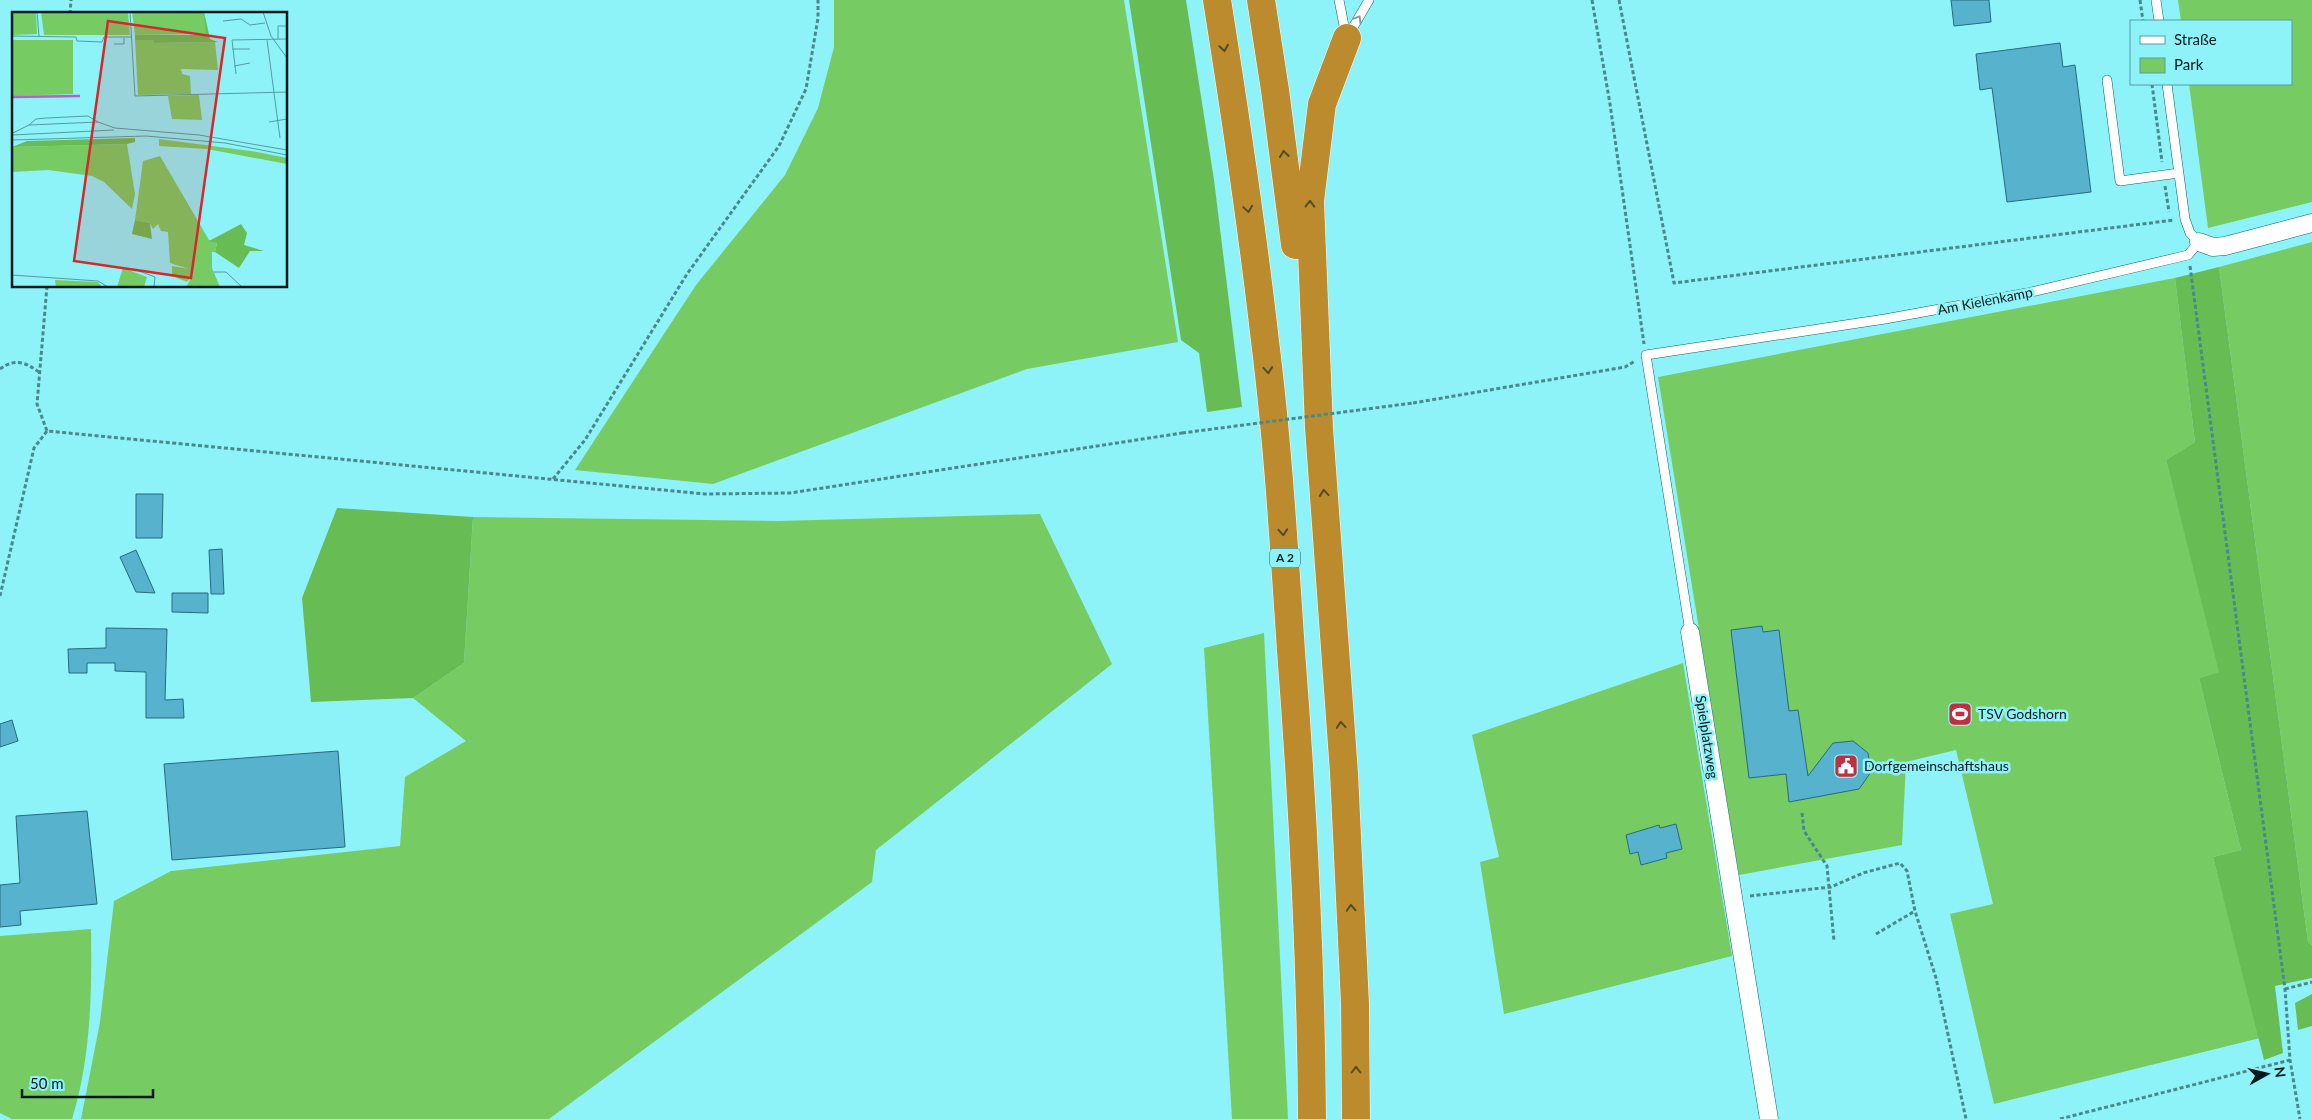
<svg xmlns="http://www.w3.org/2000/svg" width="2312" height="1119" font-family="Lato,sans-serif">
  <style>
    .green { fill: #76cc63 }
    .forest { fill: #67bd53 }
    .building { fill: #57b2cd; stroke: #246c7f }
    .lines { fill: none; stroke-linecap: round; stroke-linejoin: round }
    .lane-casing { stroke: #0b6569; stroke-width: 10 }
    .street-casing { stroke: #0b6569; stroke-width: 19 }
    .highway-casing { stroke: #fff; stroke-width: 29 }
    .path { stroke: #49898d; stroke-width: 3; stroke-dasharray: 4 2.5; stroke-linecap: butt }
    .lane { stroke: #fff; stroke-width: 9 }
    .street { stroke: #fff; stroke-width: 18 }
    .highway { stroke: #bb8b2d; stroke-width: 28 }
    .path-bridge { stroke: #49898d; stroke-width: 3; stroke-dasharray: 4 2.5; stroke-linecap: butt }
    .oneway { stroke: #8c9899 }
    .oneway2 { stroke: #544d24 }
    .labels { text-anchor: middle; stroke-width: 5; stroke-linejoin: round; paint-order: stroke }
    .shield { fill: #8ef3f8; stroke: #2b5b5e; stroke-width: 1 }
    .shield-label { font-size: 12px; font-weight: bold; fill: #001a1c }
    .street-label { font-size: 14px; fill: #001a1c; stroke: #8ef3f8 }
    .poi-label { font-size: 14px; fill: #001a1c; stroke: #8ef3f8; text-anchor: start }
    .inset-river { fill: none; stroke: #b362c5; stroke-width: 2.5 }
    .inset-road { fill: none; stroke: #559ca0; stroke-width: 1 }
    .view { fill: #d62828; fill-opacity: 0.15; stroke: #d62828; stroke-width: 2.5 }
    .inset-edge { fill: none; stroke: #001a1c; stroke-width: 2.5 }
  </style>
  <rect width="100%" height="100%" fill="#8ef3f8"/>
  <path class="green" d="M834,0H1124L1178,342L1027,369L713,484L575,470L696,285L785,175L818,108L834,47Z
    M2178,0H2312V202L2208,228L2189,84H2291V21H2181Z
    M2312,242V945L2308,942L2219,267Z
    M2175,278L2195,442L2166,460L2220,672L2199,678L2241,850L2213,857L2260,1038L1994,1104L1950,914L1993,904L1956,750L1906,762L1902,845L1739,875L1658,377Z
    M1040,514L1112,664L876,850L872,882L549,1119H81L100,1022L114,901L171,871L400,846L405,777L466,741L413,698L464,663L473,517L779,521Z
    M1264,633L1288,1119H1232L1204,648Z
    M1683,663L1732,956L1504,1014L1480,862L1499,857L1472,735Z
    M91,929C92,992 91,1058 72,1119H12L0,1113V936Z"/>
  <path class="forest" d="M1129,0H1186L1214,180L1242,407L1207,412L1199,353L1181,340Z
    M2219,267L2308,942L2312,945V978L2275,986L2283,1053L2264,1060L2213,857L2241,850L2199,678L2219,672L2166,460L2195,442L2175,278Z
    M337,508L473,517L464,663L413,698L311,702L302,598Z
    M2312,994V1026L2298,1030L2295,1003Z"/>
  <path class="building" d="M1951,0H1989L1991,22L1954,26Z
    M2060,43L2063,67L2075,65L2091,192L2007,202L1992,88L1980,90L1976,54Z
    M136,494H163L162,538H136Z
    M222,549L224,594H211L209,550Z
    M136,550L155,593L136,592L120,557Z
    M172,593H208V613L172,612Z
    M1762,626L1763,632L1779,630L1789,711L1798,710L1808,776L1833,743L1853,741L1868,753L1871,772L1859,789L1789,802L1786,774L1749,778L1731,630Z
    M106,628L167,629L165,700L183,699L184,718H146V672L115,671V663H87V673H69L68,649L106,648Z
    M12,720L18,741L0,747V724Z
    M338,751L345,847L172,860L164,764Z
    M87,811L97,904L20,911L21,925L0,927V885L20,883L16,816Z
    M1676,824L1682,849L1666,853L1667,858L1641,865L1638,852L1630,854L1626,835L1659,825L1660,828Z"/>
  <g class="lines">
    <g class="lane-casing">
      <path id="lane" d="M1339,0L1346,36
        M2156,0L2159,21
        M1348,36L1369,0
        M2107,80L2120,181L2179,173
        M1690,632L1646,355L1885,319L2027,293L2188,255L2199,242L2190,233L2185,219L2167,84"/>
    </g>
    <g class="street-casing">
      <path id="street" d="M2199,242L2213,247L2225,246L2312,223
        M1690,632L1769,1119"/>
    </g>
    <g class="highway-casing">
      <path id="highway" d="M1217,0C1235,113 1252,227 1265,341C1278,444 1284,548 1291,651C1303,807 1311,963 1312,1119
        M1261,0L1275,90L1295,245
        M1347,38L1322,104L1310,201L1319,428L1344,773L1355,1004L1356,1119"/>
    </g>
    <path class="path" d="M1592,0L1610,104L1644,344
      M1619,0L1674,283L2174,220
      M2140,0L2143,21
      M70,14L71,0
      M2152,84L2162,162
      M2165,186L2169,212
      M2190,266L2285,989L2290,1060L2300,1119
      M47,286L37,404L47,431
      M0,369C15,358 25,362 39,372
      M1413,403L1625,367L1635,361
      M553,479L585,440L687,274L779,146L806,89L818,18V0
      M0,596L34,448L47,431L705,494L790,493L1182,433
      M1802,813L1804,831L1827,866L1834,941
      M1750,896L1831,887L1863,873L1900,863L1907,871L1915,911L1936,978L1966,1119
      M1876,934L1915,911
      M2285,989L2312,982
      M2060,1119L2290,1060"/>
    <use href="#lane" class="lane"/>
    <use href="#street" class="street"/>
    <use href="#highway" class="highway"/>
    <path class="path-bridge" d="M1182,433L1413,403"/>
  </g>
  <defs><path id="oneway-chevron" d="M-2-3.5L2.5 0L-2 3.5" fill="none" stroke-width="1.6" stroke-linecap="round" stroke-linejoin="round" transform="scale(1.25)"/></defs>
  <use class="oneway" href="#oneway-chevron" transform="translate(1358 19) rotate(-59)"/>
  <g class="oneway2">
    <use href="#oneway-chevron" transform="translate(1224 48) rotate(81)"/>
    <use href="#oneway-chevron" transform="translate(1284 154) rotate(-97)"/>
    <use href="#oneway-chevron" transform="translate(1310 204) rotate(-89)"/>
    <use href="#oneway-chevron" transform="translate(1248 209) rotate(82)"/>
    <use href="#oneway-chevron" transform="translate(1268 370) rotate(85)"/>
    <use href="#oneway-chevron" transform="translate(1324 493) rotate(-95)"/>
    <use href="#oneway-chevron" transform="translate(1283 532) rotate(86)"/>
    <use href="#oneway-chevron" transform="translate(1341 725) rotate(-94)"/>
    <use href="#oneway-chevron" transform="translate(1351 908) rotate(-93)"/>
    <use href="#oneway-chevron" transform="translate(1356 1070) rotate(-90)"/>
  </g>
  <defs>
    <g id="stadium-square" transform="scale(1.25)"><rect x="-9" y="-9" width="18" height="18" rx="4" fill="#bf2f3f" stroke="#8ef3f8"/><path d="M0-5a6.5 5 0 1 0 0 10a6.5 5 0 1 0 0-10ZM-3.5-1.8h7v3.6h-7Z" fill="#fff"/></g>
    <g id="civic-square" transform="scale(1.25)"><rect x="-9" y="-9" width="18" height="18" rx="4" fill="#bf2f3f" stroke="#8ef3f8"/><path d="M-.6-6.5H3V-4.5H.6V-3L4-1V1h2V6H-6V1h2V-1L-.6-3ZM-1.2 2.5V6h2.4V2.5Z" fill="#fff"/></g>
  </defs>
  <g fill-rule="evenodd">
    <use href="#stadium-square" x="1960" y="714"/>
    <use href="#civic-square" x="1846" y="766"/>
  </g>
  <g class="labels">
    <rect class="shield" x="1270" y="548.5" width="30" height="19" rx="4"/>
    <g class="shield-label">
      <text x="1285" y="562">A 2</text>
    </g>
    <g class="street-label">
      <text transform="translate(1985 301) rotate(-11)" y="5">Am Kielenkamp</text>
      <text transform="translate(1707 737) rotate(81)" y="5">Spielplatzweg</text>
    </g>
    <g class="poi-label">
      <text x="1978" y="719">TSV Godshorn</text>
      <text x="1864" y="771">Dorfgemeinschaftshaus</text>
    </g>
  </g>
  <g transform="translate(12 12)">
    <rect width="275" height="275" fill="#8ef3f8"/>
    <path d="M0,0H24L25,22L0,23ZM29,0H116L118,23H32ZM120,0H192L196,22L123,23ZM0,28H61V82L0,84ZM123,28H140L142,31L203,30L206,58L169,57L170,62L178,64L179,82L126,83ZM187,83L190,108L160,107L156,84ZM147,127L245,140L275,146V152L195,137L147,134ZM115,132L123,182L120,197L92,170L80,164L36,158L0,160V135ZM148,144L197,228L205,230L203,240H200V256L208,275H174L182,261L175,270L160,264V254L177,257L158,251L156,220L149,219L146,212L141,217L138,211L123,208L131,149ZM111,256L135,265L132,275H105ZM43,268L86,270L90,275H44Z" fill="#76cc63"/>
    <path d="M192,0L198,27L206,30L142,31L140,28H123V23H194ZM123,126V130L115,132L0,135L15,129ZM123,208L138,211L140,227L120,222ZM229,212L235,221L232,233L252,239H238L227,256L203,240L205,231L197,229Z" fill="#67bd53"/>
    <path class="inset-river" d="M0,85L68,84"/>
    <path class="inset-road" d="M25,0L27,24M118,0L123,84L275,80M251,0L259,24L275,46M211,9L229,7L238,13L253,11M0,24L64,25L65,29L90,30L92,25H120M266,27V14H275M255,28L268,126M102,32H112V26M220,37H238M222,54L238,51M224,62L220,28L275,27M86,110L103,116L187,123L275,138M257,110L275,107M17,113L24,107L35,106L76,104L86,110M17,113L86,110M1,121L17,113M0,123L102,118M0,128L134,124L213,131L275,143M127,259L143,265L142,275M202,260H214L230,275M0,263L86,269L96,275"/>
    <path class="view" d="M96,9L213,26L179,266L62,249Z"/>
    <rect width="275" height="275" class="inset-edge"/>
  </g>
  <rect x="2130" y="20" width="162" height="65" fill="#8ef3f8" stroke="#559ca0"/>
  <rect x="2140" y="36" width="25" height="8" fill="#ffffff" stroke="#559ca0"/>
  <text x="2174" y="45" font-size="15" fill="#001a1c">Straße</text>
  <rect x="2140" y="58" width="25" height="15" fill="#76cc63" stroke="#559ca0"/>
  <text x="2174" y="70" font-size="15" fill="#001a1c">Park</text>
  <g transform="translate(2267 1074) rotate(82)" stroke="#8ef3f8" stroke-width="4" paint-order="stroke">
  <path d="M0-4L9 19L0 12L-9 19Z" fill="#001a1c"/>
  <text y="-8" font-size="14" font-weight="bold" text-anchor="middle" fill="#001a1c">N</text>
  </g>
  <path d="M22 1089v8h131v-8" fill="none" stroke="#001a1c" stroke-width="2.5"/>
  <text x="30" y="1089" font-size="15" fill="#001a1c" stroke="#8ef3f8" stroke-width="4" paint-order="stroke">50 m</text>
</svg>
